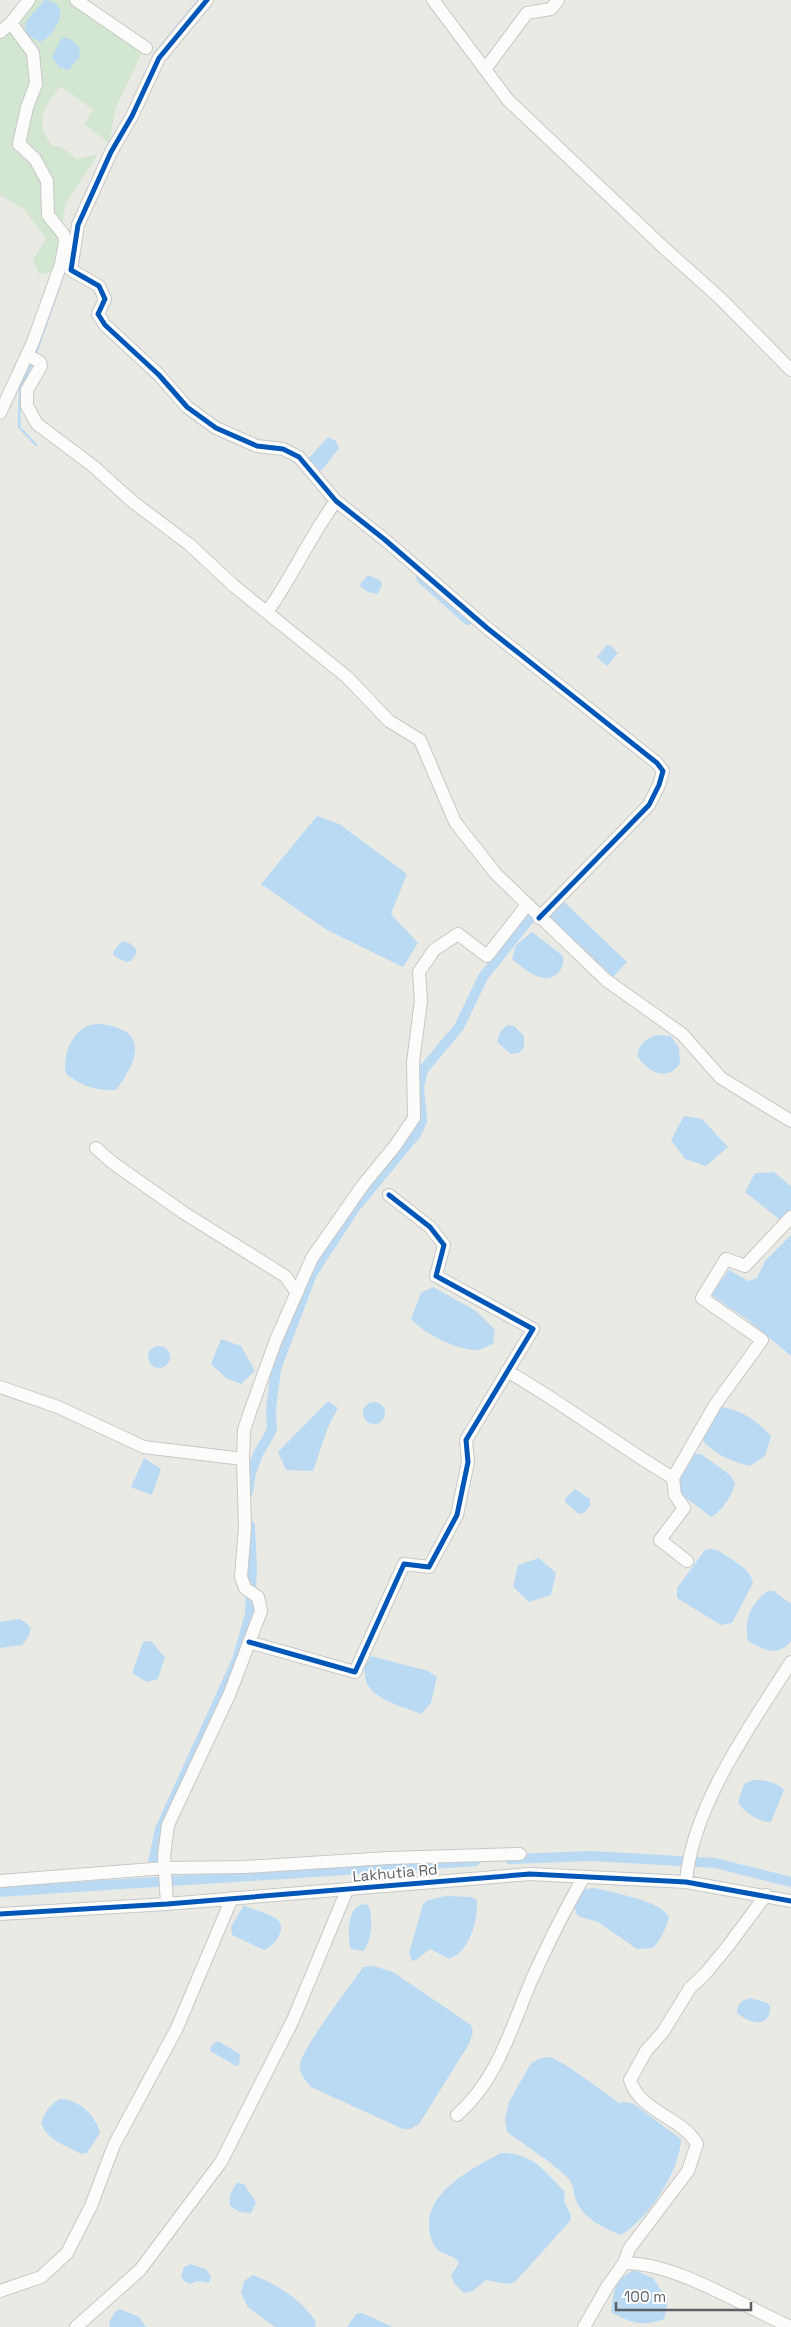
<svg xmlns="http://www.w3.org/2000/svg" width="791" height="2327" font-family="'Space Grotesk',sans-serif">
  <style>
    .green { fill: #d3e6d1 }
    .water { fill: #badaf4 }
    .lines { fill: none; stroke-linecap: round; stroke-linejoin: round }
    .stream { stroke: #badaf4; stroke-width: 2.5 }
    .canal { stroke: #badaf4; stroke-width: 10 }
    .minor-casing { stroke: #c7c7c7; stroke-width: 14 }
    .minor { stroke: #fcfcfb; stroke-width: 12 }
    .cycleway-casing { stroke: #fff; stroke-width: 8 }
    .cycleway { stroke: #0057b8; stroke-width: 5 }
    .labels { text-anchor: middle; stroke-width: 4; stroke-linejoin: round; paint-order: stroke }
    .street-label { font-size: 15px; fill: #5b5e62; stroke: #fff }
  </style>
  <rect width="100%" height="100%" fill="#eaeae5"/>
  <path class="green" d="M34,0H70L143,51L116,107L109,143L84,124L93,110L61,86C43,109 34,120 52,146H60L77,159L98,154L66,203L54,272L39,274L33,259L46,239L24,209L0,195V27Z"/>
  <path class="water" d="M45,0C74,3 56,35 40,42L29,36L25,31L26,21Z
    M62,37L70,39L79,47L80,56L69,70L59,67L52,57Z
    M328,437L336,441L339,448L322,470L319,471L307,460Z
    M368,575L380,580L382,585L378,594L368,592L361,587L360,584Z
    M610,645L618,653L607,666L597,657L606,646Z
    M317,816L339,824L407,874L391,914L418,943L403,967L327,930L261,884Z
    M562,900L627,962L613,977L548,915Z
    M532,932L563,956C564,963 563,968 557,974C543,986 523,968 512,959L516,945Z
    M122,941L129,943L136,949V954L131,961L126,962L114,956L113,952Z
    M101,1024C149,1030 139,1059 116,1090C96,1091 82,1086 66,1074C62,1058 71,1032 88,1026C92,1024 97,1024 101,1024Z
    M507,1025L514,1026L524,1036V1047L519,1053L511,1054L497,1042L500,1032Z
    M656,1035L671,1036L679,1048L680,1063C669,1082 648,1073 638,1057C637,1045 646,1039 656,1035Z
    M684,1116L702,1119L728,1147L706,1166L685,1159L671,1140Z
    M774,1172L791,1186V1209L779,1219L745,1192L755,1173Z
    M791,1235V1356L748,1320L711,1295L729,1270L748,1281L757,1278L765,1261Z
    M433,1287L476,1311L495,1330L493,1344C487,1346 479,1351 474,1350C453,1348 425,1334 411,1319L421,1293Z
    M221,1339L241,1346L255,1371L241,1384L226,1378L211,1364Z
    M148 1357a11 11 0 1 1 22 0a11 11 0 1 1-22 0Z
    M328,1401L338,1408L328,1427L313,1471L286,1470L278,1452Z
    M363 1413a11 11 0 1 1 22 0a11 11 0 1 1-22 0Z
    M719,1406C744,1412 754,1418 771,1436L765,1456L750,1466C730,1461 718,1456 703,1441L710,1420Z
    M695,1454H701L730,1475L735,1483C733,1495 722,1511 711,1517L678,1492L675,1481L690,1457Z
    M144,1458L161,1469L152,1495L131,1487Z
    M575,1489L590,1499V1506L584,1513L579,1514L565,1502V1499Z
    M711,1549L717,1550C729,1558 751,1568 753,1583L732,1623L721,1625L677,1598V1588L705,1550Z
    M539,1558L556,1573L551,1595L529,1602L513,1587L518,1565Z
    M768,1591H774L791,1604V1641C778,1658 763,1649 748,1641C743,1620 751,1603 768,1591Z
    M19,1619L25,1622L31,1628L29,1636L22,1645L0,1648V1622Z
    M151,1641L165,1657L158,1679L147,1682L132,1673L143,1642Z
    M371,1656L428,1671L437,1677L431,1703L421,1714C404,1706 381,1703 369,1687C365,1683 365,1674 364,1668Z
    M753,1780C763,1780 777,1781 784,1790L771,1822C759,1822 743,1812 738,1802L744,1784Z
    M595,1888C613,1893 660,1900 669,1917C666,1928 661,1940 653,1948L637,1949L598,1922L578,1916C571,1905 577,1898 583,1889Z
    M446,1896L471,1897L477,1900C478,1921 470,1951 449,1959L430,1949L416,1960L412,1961L409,1953L423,1904L428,1900Z
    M362,1904L368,1905C374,1916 372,1942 363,1951L351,1949C347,1940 348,1916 355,1909C357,1907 359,1906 362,1904Z
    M244,1905C256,1913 288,1914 280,1933C277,1942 272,1946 264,1950L232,1935L231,1927Z
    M374,1966L393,1972L471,2025L473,2032L469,2044L419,2124L410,2129H403L311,2087C306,2081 298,2073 300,2064C303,2047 351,1985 363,1967Z
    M750,1998L767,2003L770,2006C771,2030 749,2023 737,2013C737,2004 741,2001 750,1998Z
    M218,2041L240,2054L239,2065L236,2066L210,2051L211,2046Z
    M551,2057L569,2067L619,2103L626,2102L634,2104L681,2139C680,2171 649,2218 621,2235C604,2228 583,2219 576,2200C572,2190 576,2186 566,2176C549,2160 526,2146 507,2132L505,2119L509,2102L531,2063L541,2058Z
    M60,2099C79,2099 96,2116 100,2133L87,2153L81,2154C63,2143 50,2143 41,2123C45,2112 50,2104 60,2099Z
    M501,2153C532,2152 545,2171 565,2192L564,2201L571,2215L570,2221L515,2282L507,2284L486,2280L473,2291L464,2293L454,2283L451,2276L459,2263C454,2253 438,2256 433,2243C413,2198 469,2170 501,2153Z
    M238,2182L245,2185C248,2192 254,2197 256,2203L251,2213L240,2212L230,2206C229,2196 231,2190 238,2182Z
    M190,2264L206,2269L211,2277L209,2283L197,2281L190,2284L184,2281L181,2276L184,2267Z
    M634,2270L653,2278L668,2301L664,2319C642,2327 631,2323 611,2312C614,2290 614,2280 634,2270Z
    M253,2275C278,2285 301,2299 316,2322L315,2327H275L248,2307L241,2293L244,2281Z
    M120,2309L139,2317L146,2327H110L109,2322L115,2312Z
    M362,2313L393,2327H347L356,2314Z"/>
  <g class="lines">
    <path class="stream" d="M155,53L199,0
      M35,356L62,278
      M32,363L20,389L19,427L36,445"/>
    <path class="canal" d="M421,578L468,620
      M248,1492L251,1473L258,1454L272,1430L271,1409L276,1369L312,1274L355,1208L416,1134L422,1121L419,1087L423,1070L459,1027L483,977L531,917
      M510,1859L591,1856L715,1863L791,1882
      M153,1863L160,1829L237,1660L250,1614L252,1568L250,1526
      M0,1892C158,1881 317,1873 475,1861"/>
    <g class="minor-casing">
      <path id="minor" d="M76,0L146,48
        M207,0L159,58L132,116L111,152L78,225L71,270L99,286L105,299L98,314L105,325L159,375L187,407L216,428L257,446L283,449L299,457L336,501L384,539L487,628L657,763L663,771L659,785L649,805L539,918
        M433,0L508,100L662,246L721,299L791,370
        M0,32L11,23L29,0
        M486,68L527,13L551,9L558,0
        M27,355L40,362L41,366L27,390V406L37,424L93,466L133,502L190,545L234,586L347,677L389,721L420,740L455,822L496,874L606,980L682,1034L721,1078L791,1121
        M0,413L33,342L61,264L65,242L64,235L48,215L47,181L35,159L19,144L27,107L36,84L33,53L11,23
        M267,612C293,576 310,536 336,501
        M96,1148L113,1163L184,1213L285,1276L297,1293
        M507,1371C565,1404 617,1445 673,1478L675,1495L684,1508L660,1540L687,1561
        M0,1387L58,1407L144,1447L243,1459L245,1527L241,1577L245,1588L258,1597L261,1611L230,1693L168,1825L164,1856L167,1904
        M243,1459L244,1430L251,1409L276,1340L312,1258L363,1185L395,1146L414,1118L413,1062L421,1001L419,972L434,950L458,934L487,956L527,905
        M673,1478L715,1405L762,1340L702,1298L726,1259L745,1266L791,1217
        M249,1642L355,1672L404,1564L429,1567L457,1515L468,1462L466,1440L533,1329L436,1276L444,1245L430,1227L389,1195
        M0,1881L165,1868L245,1867L388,1858L520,1854
        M686,1882C692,1806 751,1725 791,1662
        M0,1914L167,1904L530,1874L686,1882L791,1901
        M457,2115C498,2079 511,2028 532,1979C548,1944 564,1910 584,1877
        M624,2263L629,2249L688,2171L697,2144C682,2117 640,2112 630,2080L646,2051L663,2032L690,1988L705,1974L728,1946L766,1895
        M0,2291L41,2277L67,2253L91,2206L114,2145L177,2028L232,1898
        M76,2327L140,2270L221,2162L293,2020L347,1890
        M584,2327L607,2287L624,2263C677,2263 742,2306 791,2327"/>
    </g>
    <use href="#minor" class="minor"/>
    <g class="cycleway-casing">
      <path id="cycleway" d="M207,0L159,58L132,116L111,152L78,225L71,270L99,286L105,299L98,314L105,325L159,375L187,407L216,428L257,446L283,449L299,457L336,501L384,539L487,628L657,763L663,771L659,785L649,805L539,918
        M249,1642L355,1672L404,1564L429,1567L457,1515L468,1462L466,1440L533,1329L436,1276L444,1245L430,1227L389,1195
        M0,1914L167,1904L530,1874L686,1882L791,1901"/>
    </g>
    <use href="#cycleway" class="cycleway"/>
  </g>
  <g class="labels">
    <g class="street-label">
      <text transform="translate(395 1873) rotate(-5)" y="5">Lakhutia Rd</text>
    </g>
  </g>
  <path d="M616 2302v8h135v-8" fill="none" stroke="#5b5e62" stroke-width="2.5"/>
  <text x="624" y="2302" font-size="15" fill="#5b5e62" stroke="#ffffff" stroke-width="4" paint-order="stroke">100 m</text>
</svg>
